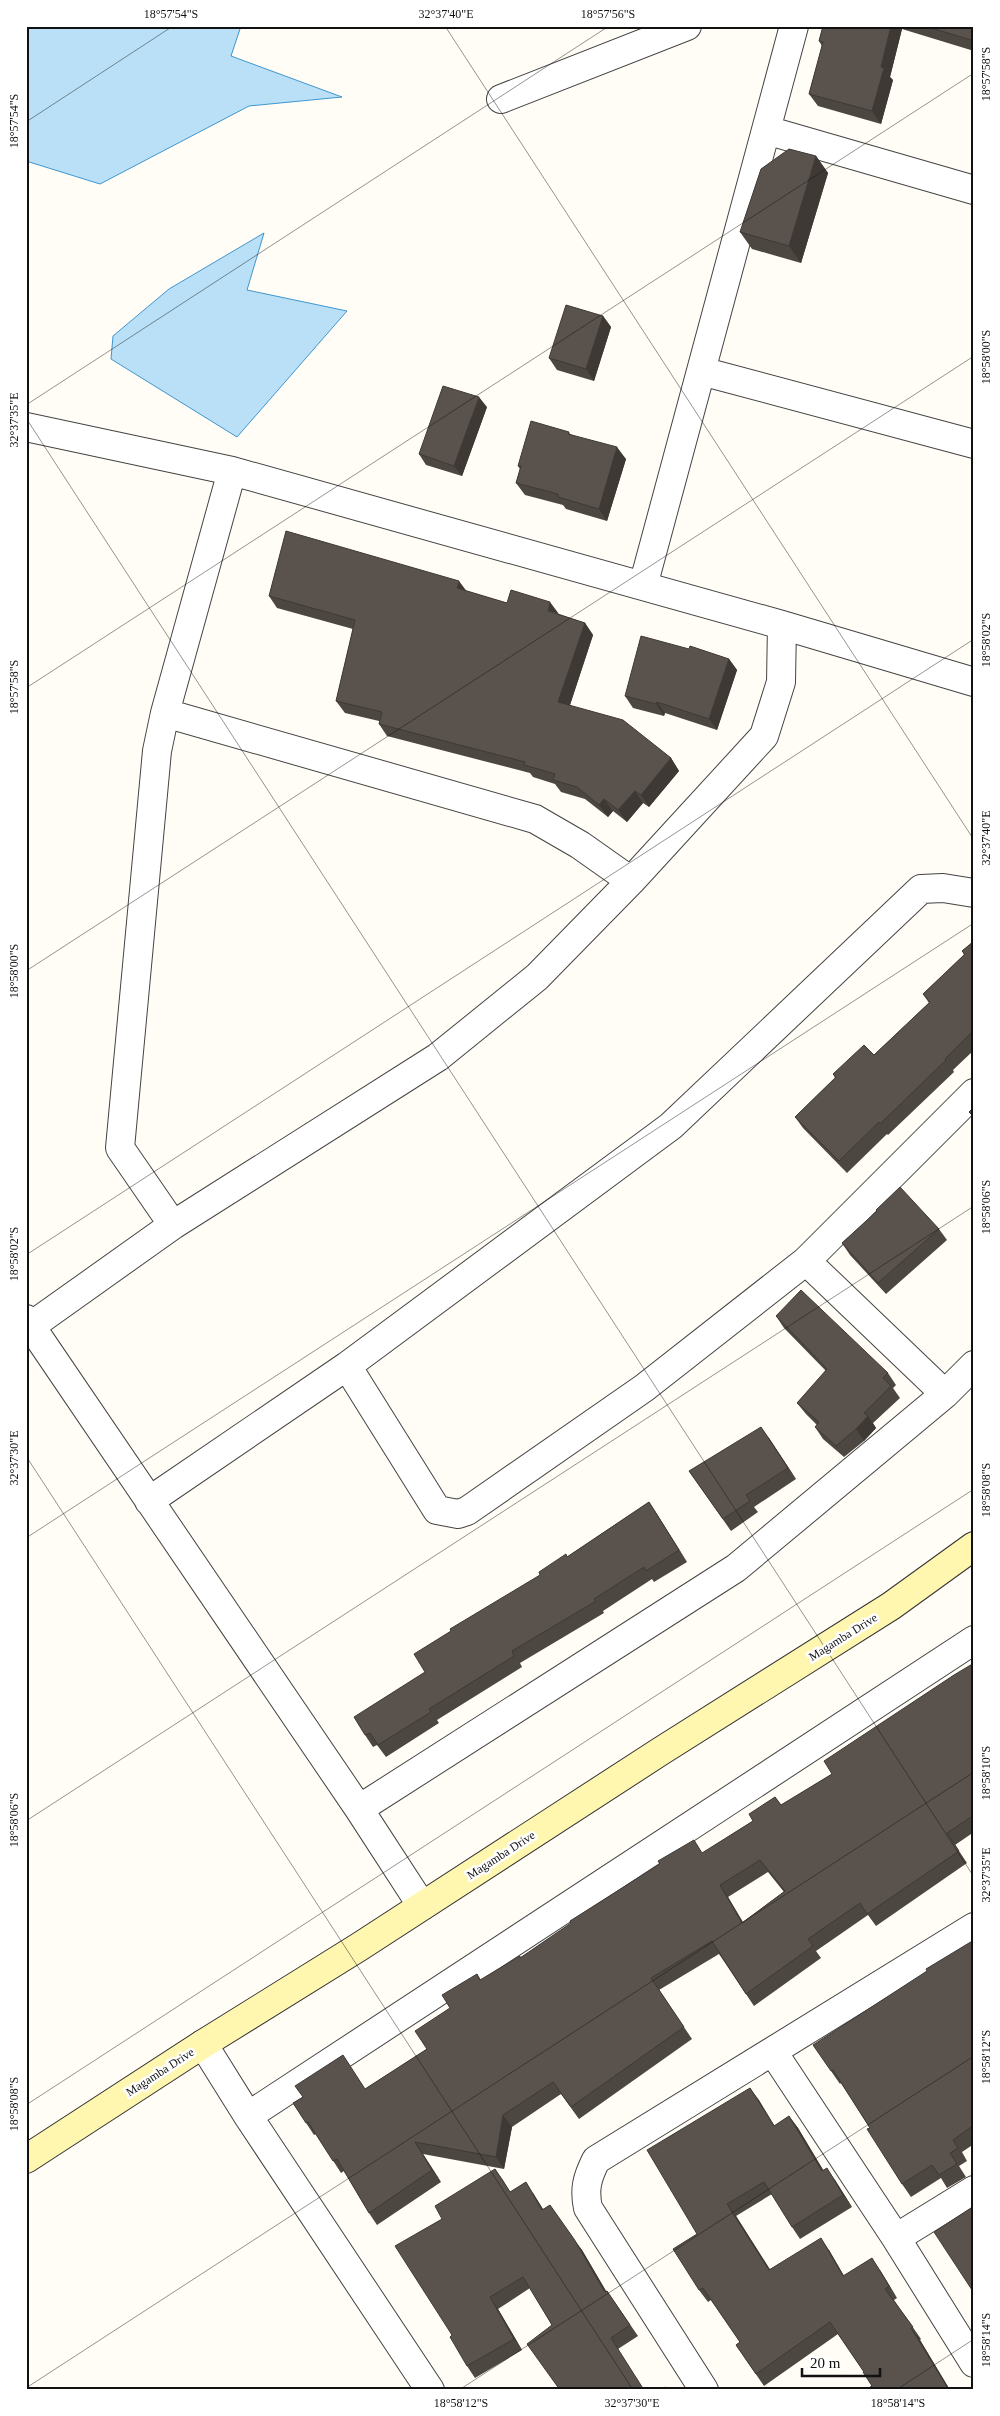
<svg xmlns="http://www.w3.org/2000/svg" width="1000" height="2416" font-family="'Times New Roman',serif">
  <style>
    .water { fill: #b9e0f7; stroke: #3f96cf }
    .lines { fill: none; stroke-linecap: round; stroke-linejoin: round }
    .street-casing { stroke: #444; stroke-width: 30 }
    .secondary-casing { stroke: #333; stroke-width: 30 }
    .street { stroke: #fff; stroke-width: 28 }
    .secondary { stroke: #fff6b0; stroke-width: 28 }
    .wall { fill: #4d4742; fill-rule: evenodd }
    .shaded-wall { fill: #3f3936 }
    .building { fill: #5a524d; stroke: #3f3936; fill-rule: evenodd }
    .ticks { fill: none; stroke: #111; stroke-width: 1; stroke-opacity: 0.45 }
    .labels { text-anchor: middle; stroke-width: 5; stroke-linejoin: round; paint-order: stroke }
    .street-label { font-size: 12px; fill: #111; stroke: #fff }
    .neatline { fill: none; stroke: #111; stroke-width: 2 }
    .ticks-label { font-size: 12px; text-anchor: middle; fill: #111 }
  </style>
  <rect width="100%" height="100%" fill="#fffdf5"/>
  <path class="water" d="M26,26H241L231,56L342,97L249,106L100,184L26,161Z
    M264,233L247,290L347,311L237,437L111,359L113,336L169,289Z"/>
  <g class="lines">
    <g class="street-casing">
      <path id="street" d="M501,99L687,26
        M766,130L974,190
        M701,371L974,444
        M26,427L232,471L782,625L974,682
        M643,586L794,26
        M165,713L535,819L580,845L631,881
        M173,1225L120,1148L157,751L165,713L232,471
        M806,1261L945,1394L974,1365
        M26,1319L359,1809L422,1906
        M31,1326L173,1225L438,1057L537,977L631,881L764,736L781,682L782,625
        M347,1366L437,1510L458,1514L467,1511L644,1388L806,1261L974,1093
        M149,1501L347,1366L671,1126L921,889L943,888L974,893
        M359,1809L736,1568L945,1394
        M203,2044L248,2116L430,2390
        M773,2052L896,2238L974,2363
        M248,2116L974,1640
        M896,2238L974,2190
        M704,2390L588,2208C584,2189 587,2178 596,2160L974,1927"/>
    </g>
    <g class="secondary-casing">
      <path id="secondary" d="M26,2159L203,2044L359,1947L661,1751L891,1606L974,1546"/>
    </g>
    <use href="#street" class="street"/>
    <use href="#secondary" class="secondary"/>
  </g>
  <path class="wall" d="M823,26H974V51L902,29L890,77L893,80L881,124L818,106L809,94L822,46L819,41Z
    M816,156L828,173L801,263L752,249L740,232Z
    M603,316L611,327L594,381L557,370L549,358Z
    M487,407L462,476L426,465L419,454Z
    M569,432L570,434L626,459L607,521L566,509L563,505L525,495L516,483L520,469L518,466Z
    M466,591L507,603L559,614L585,623L593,635L570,705L671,758L679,771L649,807L643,803L627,822L613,811L608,817L585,799L561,792L555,784L533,777L530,773L387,736L379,724V721L345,713L336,701L353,629L277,608L269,596Z
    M729,659L737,670L717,730L665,713L664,716L633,708L625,696Z
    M974,941V1050L953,1070L954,1072L888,1135L887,1134L847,1173L803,1128L795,1117L835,1078L833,1074L874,1055L929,1003L923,994L964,955L962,951Z
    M877,1212L939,1229L947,1240L886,1294L850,1255L842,1243Z
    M776,1316L888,1373L896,1385L893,1388L900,1398L873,1423L876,1428L864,1441L844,1457L823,1439L815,1427L817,1425L806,1414L797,1403L826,1371L784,1328Z
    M769,1438L796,1479L754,1507L758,1512L731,1531L689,1471Z
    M649,1502L687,1562L654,1582L652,1579L603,1611L604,1613L520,1663L522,1667L437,1720L439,1723L386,1757L377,1745L373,1747L365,1735L425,1672L540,1575Z
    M974,1663V1832L955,1845L967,1863L876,1926L868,1915L816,1951L821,1958L754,2006L719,1954L659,1990L692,2039L579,2119L561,2094L512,2127L504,2169L423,2154L441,2182L377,2225L369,2213L344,2171L341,2173L316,2134L314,2135L293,2103L365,2089L427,2049L450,2008L477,1974L481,1980L703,1853L753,1821L775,1797L781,1805L832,1774ZM768,1872L784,1892L743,1922L728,1897Z
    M974,1940V2144L962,2152L967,2161L959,2166L966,2177L947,2188L941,2178L911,2197L902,2184L870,2128L841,2083L840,2084L831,2071L927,1971Z
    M750,2088L774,2126L789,2116L798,2128L823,2170L835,2180L852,2207L800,2239L792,2227L772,2194L736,2216L770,2270L829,2250L844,2276L880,2270L897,2298L894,2300L921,2339L920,2340L950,2390H865L872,2386L864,2372L838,2334L764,2386L736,2345L740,2342L711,2300L708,2302L699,2290L697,2234Z
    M495,2169L510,2192L533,2193L543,2209L582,2250L606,2291H607L638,2336L618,2349L552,2325L530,2288L498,2309L522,2350L475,2378L467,2366L452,2335L442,2219Z"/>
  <path class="shaded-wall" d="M891,26H900L902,29L890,77L893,80L881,124L872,111L881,67Z
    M816,156L828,173L801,263L789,246Z
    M603,316L611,327L594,381L586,369Z
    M479,397L487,407L462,476L454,466Z
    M617,447L626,459L607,521L599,509Z
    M459,581L468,593L457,588Z
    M550,602L559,614L548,611Z
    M585,623L593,635L567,714L558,702Z
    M729,659L737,670L717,730L709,719Z
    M657,702L665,713L664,716L656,704Z
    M671,758L679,771L649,807L641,795Z
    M635,791L643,803L627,822L618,810Z
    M604,799L613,811L608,817L599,805Z
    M868,1416L876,1428L864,1441L856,1429Z
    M761,1427L769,1438L796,1479L788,1468Z
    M649,1502L657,1514L687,1562L679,1550Z
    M720,1885L728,1897L750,1935L742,1923Z
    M750,2088L759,2100L782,2138L774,2126Z
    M503,2115L512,2127L504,2169L496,2157Z
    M789,2116L798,2128L831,2183L822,2171Z
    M415,2142L423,2154L441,2182L432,2170Z
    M827,2168L835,2180L852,2207L843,2195Z
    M495,2169L503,2180L517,2203L510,2192Z
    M526,2182L533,2193L550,2221L542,2210Z
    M727,2204L736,2216L778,2282L769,2270Z
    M821,2238L829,2250L851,2288L843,2276Z
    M574,2239L582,2250L613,2303L605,2292Z
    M872,2258L880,2270L897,2298L889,2286Z
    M490,2297L498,2309L522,2350L514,2339Z
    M911,2328L920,2340L950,2390H949Z"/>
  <path class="building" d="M823,26H891L881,67L884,68L872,111L809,94L823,42L819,41Z
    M925,26H974V41Z
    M789,149L816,156L789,246L740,232L761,169Z
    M566,305L603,316L586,369L549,358Z
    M443,386L479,397L454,466L419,454Z
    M531,421L569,432L568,434L617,447L599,509L558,497V494L516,483L521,466H518Z
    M286,531L459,581L457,588L507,603L511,590L550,602L548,611L585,623L558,702L623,720L671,758L641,795L635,791L618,810L604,799L599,805L577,787L553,780L555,774L524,765L525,762L379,724L382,712L336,701L355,620L269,596Z
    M641,636L689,649L690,646L729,659L709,719L657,702L656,704L625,696Z
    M974,941V1030L945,1059L946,1060L880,1124L879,1122L839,1161L795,1117L836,1077L833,1074L864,1045L874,1055L930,1002L923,994L965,954L962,951Z
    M974,1107V1117L969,1112Z
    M900,1187L939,1229L878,1283L842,1243L877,1211L876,1210Z
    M801,1290L888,1373L883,1378L891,1386L864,1413L868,1416L856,1429L836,1446L815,1427L819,1422L797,1403L827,1369L776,1316Z
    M761,1427L788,1468L746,1495L750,1501L723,1519L689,1471Z
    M649,1502L679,1550L646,1571L644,1567L594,1599L596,1601L512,1651L514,1656L429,1709L431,1712L378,1745L370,1733L365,1735L354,1717L425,1672L414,1654L451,1631L450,1629L540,1575L539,1572L566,1554L567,1557Z
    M974,1663V1815L947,1833L959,1851L867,1914L860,1903L808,1939L813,1946L746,1994L712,1941L651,1978L684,2027L571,2107L553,2082L503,2115L496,2157L415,2142L432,2170L369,2213L337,2159L333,2161L308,2122L306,2123L293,2103L303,2097L295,2086L343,2055L365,2089L427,2049L415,2031L450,2008L442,1995L477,1974L480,1980L520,1956V1958L571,1923L570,1921L660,1864L658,1861L694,1840L702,1853L753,1821L749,1814L775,1797L781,1805L832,1774L824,1761L954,1675ZM760,1860L785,1891L742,1923L720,1885Z
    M974,1940V2125L953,2140L958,2148L950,2153L957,2164L939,2175L932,2165L902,2184L867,2129L870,2128L833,2070L831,2071L813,2045L927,1971L926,1969Z
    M750,2088L774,2126L789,2116L822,2171L827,2168L843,2195L792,2227L764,2182L727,2204L769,2270L821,2238L843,2276L872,2258L889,2286L885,2289L913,2327L911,2328L949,2390H865L872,2386L863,2372H864L830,2322L756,2374L736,2345L740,2342L703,2288L699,2290L673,2249L697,2234L647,2150Z
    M495,2169L510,2192L526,2182L542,2210L550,2205L574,2239L605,2292L607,2291L630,2325L611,2338L644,2390H560L527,2344L552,2325L523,2277L490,2297L514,2339L467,2366L450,2337L452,2335L395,2246L442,2219L435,2206Z
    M974,2206V2293L934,2232Z
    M666,2387L668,2390H661Z"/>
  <path class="ticks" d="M445,26L974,840M26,122L173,26M26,405L609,26M26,418L974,1877M26,688L974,73M26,971L974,356M26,1255L974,639M26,1456L633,2390M26,1538L974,923M26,1821L974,1206M26,2105L974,1489M26,2388L974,1772M459,2390L974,2056M896,2390L974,2339"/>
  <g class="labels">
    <g class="street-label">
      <text transform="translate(843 1637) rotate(-32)" y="4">Magamba Drive</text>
      <text transform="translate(501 1855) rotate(-33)" y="4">Magamba Drive</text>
      <text transform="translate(160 2072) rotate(-33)" y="4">Magamba Drive</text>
    </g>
  </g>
  <rect width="1000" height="2416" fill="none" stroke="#ffffff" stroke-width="55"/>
  <path d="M802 2368v8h78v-8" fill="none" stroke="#111111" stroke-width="2.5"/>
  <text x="810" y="2368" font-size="15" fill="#111111" stroke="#ffffff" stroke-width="4" paint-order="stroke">20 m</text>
  <rect x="28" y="28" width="944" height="2360" class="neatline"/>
  <g class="ticks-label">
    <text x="171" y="18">18°57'54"S</text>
    <text x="446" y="18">32°37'40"E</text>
    <text x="608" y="18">18°57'56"S</text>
    <text transform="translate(986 74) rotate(-90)" y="4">18°57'58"S</text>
    <text transform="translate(14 121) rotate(-90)" y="4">18°57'54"S</text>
    <text transform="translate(986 357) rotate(-90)" y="4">18°58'00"S</text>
    <text transform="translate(14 420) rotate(-90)" y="4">32°37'35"E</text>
    <text transform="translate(986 640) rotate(-90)" y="4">18°58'02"S</text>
    <text transform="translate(14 687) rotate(-90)" y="4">18°57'58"S</text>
    <text transform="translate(986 838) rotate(-90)" y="4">32°37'40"E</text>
    <text transform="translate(14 971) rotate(-90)" y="4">18°58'00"S</text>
    <text transform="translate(986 1207) rotate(-90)" y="4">18°58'06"S</text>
    <text transform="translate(14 1254) rotate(-90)" y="4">18°58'02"S</text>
    <text transform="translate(14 1458) rotate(-90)" y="4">32°37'30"E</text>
    <text transform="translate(986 1490) rotate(-90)" y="4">18°58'08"S</text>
    <text transform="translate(986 1773) rotate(-90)" y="4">18°58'10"S</text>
    <text transform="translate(14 1820) rotate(-90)" y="4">18°58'06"S</text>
    <text transform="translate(986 1875) rotate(-90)" y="4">32°37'35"E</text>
    <text transform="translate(986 2057) rotate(-90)" y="4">18°58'12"S</text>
    <text transform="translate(14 2104) rotate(-90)" y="4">18°58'08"S</text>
    <text transform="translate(986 2340) rotate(-90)" y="4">18°58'14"S</text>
    <text x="461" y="2407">18°58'12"S</text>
    <text x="632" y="2407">32°37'30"E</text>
    <text x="898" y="2407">18°58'14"S</text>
  </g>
</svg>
